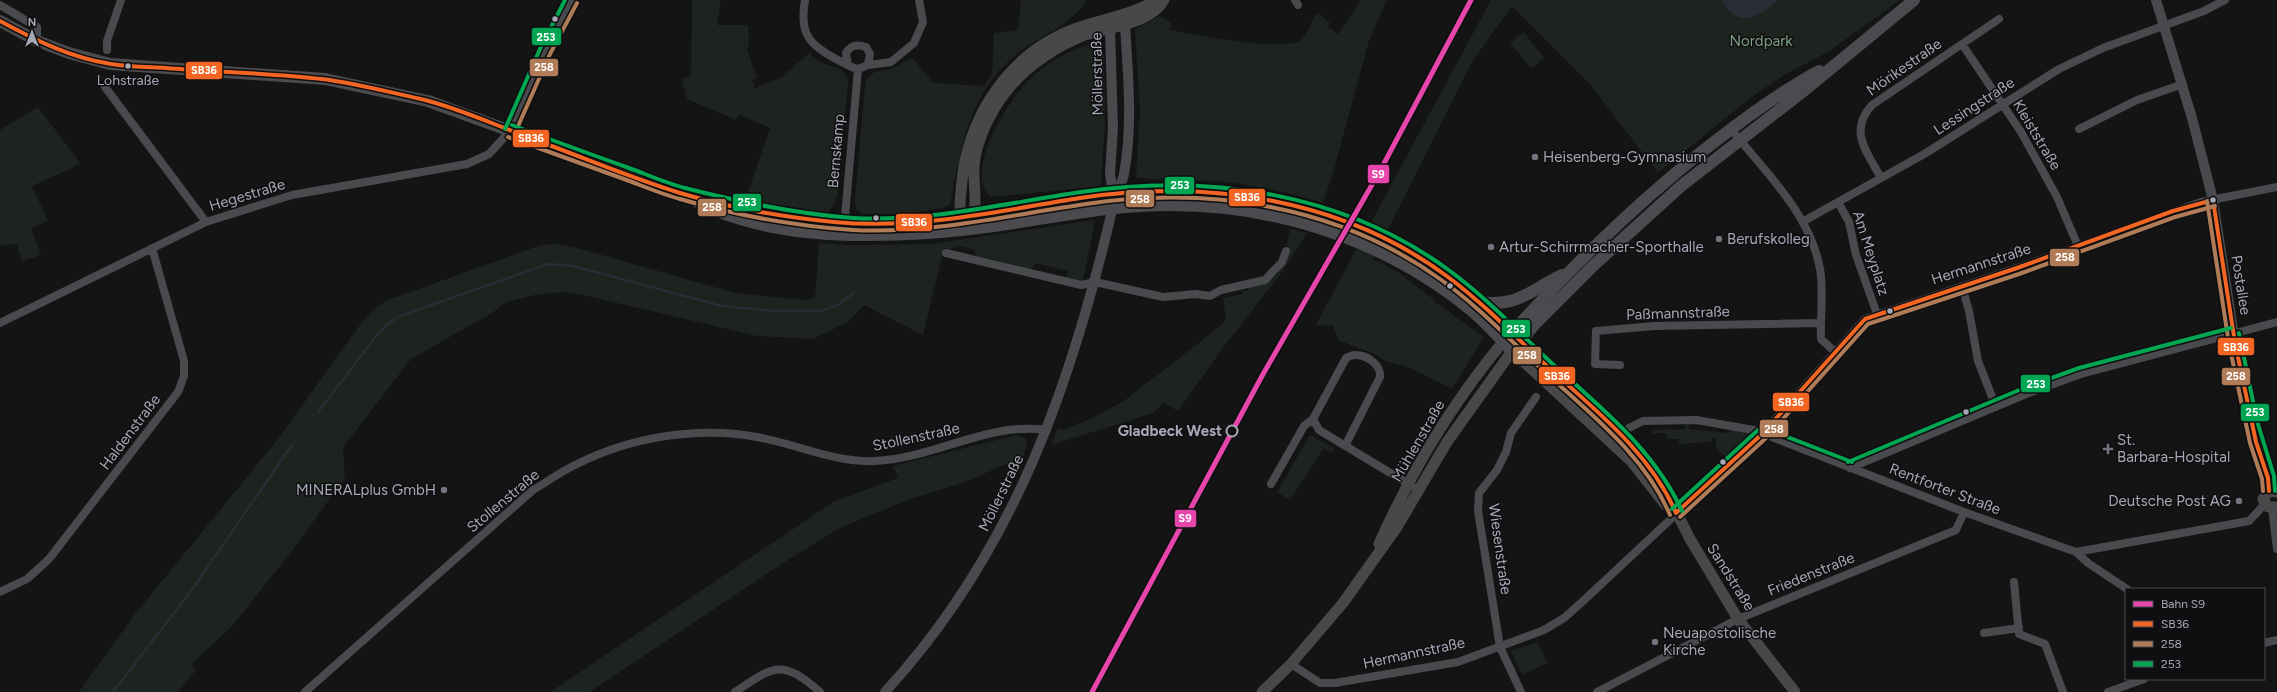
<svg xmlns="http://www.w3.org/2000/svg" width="2277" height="692" font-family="Figtree,sans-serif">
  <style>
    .green { fill: #1d231e }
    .water { fill: #282d35 }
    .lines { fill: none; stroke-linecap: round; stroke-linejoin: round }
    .stream { stroke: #282d35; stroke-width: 2.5 }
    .minor { stroke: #494a4d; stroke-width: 8 }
    .tertiary { stroke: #494a4d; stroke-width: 10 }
    .secondary { stroke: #48484b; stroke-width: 11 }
    .primary { stroke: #4b4b4f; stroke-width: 12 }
    .bus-1-casing { stroke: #0f0e10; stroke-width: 7 }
    .bus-2-casing { stroke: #0f0e10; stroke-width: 7 }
    .bus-3-casing { stroke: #0f0e10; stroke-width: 7 }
    .bus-1 { stroke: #f26522; stroke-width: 4 }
    .bus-2 { stroke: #b07c57; stroke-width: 4 }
    .bus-3 { stroke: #00a651; stroke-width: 4 }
    .rail-1-casing { stroke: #0f0e10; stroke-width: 8 }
    .rail-1 { stroke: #e646ac; stroke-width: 5 }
    .bus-dot { fill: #a6a8b5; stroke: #0f0e10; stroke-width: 1.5 }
    .poi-dot { fill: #73747d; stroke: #0f0e10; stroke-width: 1.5 }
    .stop-dot { fill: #0f0e10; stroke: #a6a8b5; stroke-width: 2 }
    .labels { text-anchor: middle; stroke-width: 3; stroke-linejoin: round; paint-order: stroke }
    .bus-label { font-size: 14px; fill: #a6a8b5; stroke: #0f0e10 }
    .park-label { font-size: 15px; fill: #7d9f83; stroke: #0f0e10 }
    .street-label { font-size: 15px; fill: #a6a8b5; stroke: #0f0e10 }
    .poi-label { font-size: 15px; fill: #a6a8b5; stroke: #0f0e10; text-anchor: start }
    .stop-label { font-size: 15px; font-weight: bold; fill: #a6a8b5; stroke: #0f0e10; text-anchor: end }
    .line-badge { stroke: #0f0e10; stroke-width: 1.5 }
    .badge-label { font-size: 11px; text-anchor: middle; font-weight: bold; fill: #fff }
  </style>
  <rect width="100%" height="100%" fill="#141414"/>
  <path class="green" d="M692,0H721L717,25H748L749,43L747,49L757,78L752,80L755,88L780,78L809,53C813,56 817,60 822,63C835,68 846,66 848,83L838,194L834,205L828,212L782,210L745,201L770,128L739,114L736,120L687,99L682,79L691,76Z
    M1021,0H1087C1072,25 1040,36 1018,53C970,90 960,150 950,205C920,215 894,214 863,214L856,209L855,200L865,84C869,69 881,72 893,68C900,65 906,61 912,57L933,83L984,86L992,74L994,33L1018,30Z
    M1361,0H1387L1369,41L1333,173L1323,203L1285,192L1228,182L1136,178L1140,109L1135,29L1160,16L1171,23L1170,30C1193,34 1288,54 1302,39C1308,33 1312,20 1317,12L1330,23L1328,27L1338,34Z
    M1491,0H1900L1828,52L1784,75L1753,96L1658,173L1590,84L1512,6L1472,62L1373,259L1399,273L1436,301L1435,302L1484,337L1452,389L1408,367L1385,361L1377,355L1338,340L1333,325L1315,326Z
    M1524,32L1544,58L1531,69L1510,43Z
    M1090,44L1099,46L1104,55L1105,123L1101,186L991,197C962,174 1008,101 1028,81C1045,64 1067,51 1090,44Z
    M38,107L81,164L32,186L48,221L31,228L41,255L22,261L17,244L0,246V130Z
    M1095,220L1083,281L1066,278L1068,271L1035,263L1032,269L976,255L973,249L958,246L952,249L944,248L923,335L864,305L848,322L813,339L757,336L579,294L563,292L535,295L506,302L492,313L411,359L343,447L345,478L291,552L233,625L192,664L196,670L178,692H79L135,614L278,439L362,322L374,309L388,300L541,245L556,244L574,247L735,293L805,300L815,298L819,243L851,245L930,244Z
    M1290,229L1307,233L1280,275L1222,349L1178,411L1163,403L1153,413L1051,445L1058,427L1063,430L1097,416L1125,400L1214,331L1226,320L1223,298L1243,294L1242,291L1249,290V287C1273,282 1282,275 1289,251L1287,244Z
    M1685,423H1689V429L1729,433L1731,427L1752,432L1725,457L1716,447V438L1712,437V442L1679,444V439H1667L1665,433H1656L1652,435L1653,430L1685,429Z
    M1017,435L1025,438L1027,445L1022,460L1013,461L963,483L910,499L840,528L783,563L590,692H550L835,501L898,478L893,466Z
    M1310,435L1335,449L1333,453L1324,448L1290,500L1277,492Z
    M1537,642L1548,663L1522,675L1511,651Z"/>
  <path class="water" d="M1721,0H1778C1757,18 1739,30 1721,0Z"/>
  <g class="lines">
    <path class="stream" d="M318,412L380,331L397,317L548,264L573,266L722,306L774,311H821L838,305L855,292
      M113,692L191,591L292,445"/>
    <path class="minor" d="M805,0C799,34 809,45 838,60C845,63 851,68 858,69L868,65L891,62L914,43L923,22L919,0
      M1295,0L1298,5
      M0,5L37,27V41
      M1962,44L2021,132L2057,197L2078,246
      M107,50V41L121,0
      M848,65L846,53C851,45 857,44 866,47L870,54L868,65
      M105,87L206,222
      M1731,129C1765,172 1810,213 1820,269C1824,291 1820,317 1821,339L1835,352
      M2079,129L2137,100L2183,84
      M1881,178C1867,152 1848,131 1872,105L1999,19
      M1838,202L1849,222L1856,255L1877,314
      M1804,221L1926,153L2059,69L2103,48L2204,11L2225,0
      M844,228L858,69
      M946,253L1081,285L1095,282L1163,297L1196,294L1210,296L1221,290L1265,280L1282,262L1286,251
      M1962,286L1969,311L1978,361L1996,407
      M0,323L206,222L292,195L467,164L489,154L510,131L545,51L572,0
      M1620,365L1595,364L1596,331L1654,326L1820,323
      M1313,419L1319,430L1412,486
      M1629,428L1643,421L1696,420L1754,430L1964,512L2076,552L2088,563L2127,589
      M1850,468L2026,394L2081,374L2277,322
      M1271,484L1304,426L1313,419L1346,358C1348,357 1353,355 1355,355C1368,355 1381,365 1380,377L1345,446
      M2272,508L2277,549
      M2076,552L2249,521L2265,504
      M2014,582L2019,634L2045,644L2063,692
      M0,592L27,579L49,559L178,392L184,376V361L152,248
      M1984,633L2019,628
      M2264,643L2277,640
      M1291,664L1320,683H1335L1458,662L1544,630L1564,618L1582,602L1762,434L1865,319L2017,268L2201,202L2277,187
      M305,692L533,490C547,482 560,472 575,465C630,437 697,426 757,437C797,444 835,463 875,461C932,459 990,421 1047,430
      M735,692C774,666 781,658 820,692
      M1521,692L1500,647L1478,511L1479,493L1497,470L1506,452L1511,433L1536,397
      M1597,692L1738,619L1956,530L1964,512
      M2108,692L2144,679"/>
    <path class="tertiary" d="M2156,0L2192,118L2213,200L2235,343L2256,442L2268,478L2269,491
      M885,692C1014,552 1072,384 1114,202C1116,192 1122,184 1124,174C1133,126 1128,74 1125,25L1115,17L1110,29L1113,128L1110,174L1114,200"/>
    <path class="secondary" d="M1157,0C1133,14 1104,19 1077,28C1018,49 978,101 965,161C963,170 958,210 961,218C962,221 966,225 968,228C970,224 974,219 974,214C977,199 973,181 974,166C976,140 992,108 1009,88C1028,65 1057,46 1085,35C1108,27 1151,24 1164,0
      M1521,341L1635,449L1665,489L1690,539L1738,619L1795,692
      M2277,492L2269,491L2263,499L2268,507H2277
      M1379,544C1411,472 1453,402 1503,342
      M1262,692L1291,664L1343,603L1397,527L1447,442L1512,351L1632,462L1665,504L1676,513"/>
    <path class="primary" d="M0,21L37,41L69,53L110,64L325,79L428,101L683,194C735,226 806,235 866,235C908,235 952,232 994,226C1037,220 1081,211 1125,207C1250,196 1374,231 1471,310C1486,323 1499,337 1512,351L1534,325L1594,265L1681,186L1801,93L1914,0
      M690,195C709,197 727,204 745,209C793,219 845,226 894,224C968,220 1040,201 1113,194C1241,181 1359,208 1461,288C1482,305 1503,321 1521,341
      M1479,302C1519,307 1529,291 1562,275
      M1507,338C1570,268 1635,204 1709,146C1744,119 1780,92 1819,71"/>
    <g class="bus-1-casing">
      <path id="bus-1" d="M0,21C35,40 71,58 111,64C129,67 148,67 166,68C218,72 270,73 322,79C355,83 388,92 421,99C459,108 497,126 533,139C582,157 631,178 680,193C730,208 782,217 834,222C917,230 998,211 1080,198C1207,179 1342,198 1448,277C1480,301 1508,329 1537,357C1587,404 1648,448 1676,513
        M2213,200L2235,343L2256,442L2268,478L2269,491
        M1676,513L1762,434L1865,319L2017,268L2173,211L2213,200"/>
    </g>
    <g class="bus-2-casing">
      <path id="bus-2" d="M515,133L550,54L577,3
        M508,137C547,151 586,165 624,179C643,186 661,194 680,199C735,215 795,226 853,230C931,234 1009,215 1086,204C1209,186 1337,205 1440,279C1474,303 1503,333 1533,361C1582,408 1643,451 1670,515
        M2207,201L2229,344L2250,443L2262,479L2263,491
        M1680,517L1766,438L1868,324L2019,274L2175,217L2215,206"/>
    </g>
    <g class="bus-3-casing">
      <path id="bus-3" d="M512,125C551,140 590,154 629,168C648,175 666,183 685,188C740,202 796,214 853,218C930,222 1006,203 1081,192C1209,173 1345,193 1450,271C1484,296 1513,326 1543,355C1593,402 1653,446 1682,511
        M505,129L540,49L565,0
        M2239,333L2257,421L2274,476L2275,491
        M1764,428L1852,462
        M1848,462L2024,388L2079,368L2231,328
        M1672,509L1758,430"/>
    </g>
    <use href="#bus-1" class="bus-1"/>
    <use href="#bus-2" class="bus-2"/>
    <use href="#bus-3" class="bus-3"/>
    <g class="rail-1-casing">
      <path id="rail-1" d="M1092,692L1262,376L1381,169L1471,0"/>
    </g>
    <use href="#rail-1" class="rail-1"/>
  </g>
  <g class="bus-dot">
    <circle cx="555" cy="19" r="3.5"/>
    <circle cx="128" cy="66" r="3.5"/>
    <circle cx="2213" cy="200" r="3.5"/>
    <circle cx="876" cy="218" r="3.5"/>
    <circle cx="1450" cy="286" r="3.5"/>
    <circle cx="1890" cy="311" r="3.5"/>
    <circle cx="1966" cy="412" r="3.5"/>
    <circle cx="1723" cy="462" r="3.5"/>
  </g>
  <g class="poi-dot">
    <circle cx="1535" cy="157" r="4"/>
    <circle cx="1719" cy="239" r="4"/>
    <circle cx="1491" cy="247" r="4"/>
    <path d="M2106 443h4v4h4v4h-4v4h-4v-4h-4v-4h4z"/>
    <circle cx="444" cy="490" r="4"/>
    <circle cx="2239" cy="501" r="4"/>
    <circle cx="1655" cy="642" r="4"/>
  </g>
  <circle class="stop-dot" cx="1232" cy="431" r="5.5"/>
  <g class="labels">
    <g class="bus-label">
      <text x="128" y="85">Lohstraße</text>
    </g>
    <g class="park-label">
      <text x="1761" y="46">Nordpark</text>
    </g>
    <g class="street-label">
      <text transform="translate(1904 67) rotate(-35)" y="5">Mörikestraße</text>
      <text transform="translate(1097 74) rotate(-91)" y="5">Möllerstraße</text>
      <text transform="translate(1974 106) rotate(-33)" y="5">Lessingstraße</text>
      <text transform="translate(2037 135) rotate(59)" y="5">Kleiststraße</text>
      <text transform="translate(836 151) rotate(-85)" y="5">Bernskamp</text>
      <text transform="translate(247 195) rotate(-17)" y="5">Hegestraße</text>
      <text transform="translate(1871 253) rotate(72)" y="5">Am Meyplatz</text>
      <text transform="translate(1981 264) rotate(-18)" y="5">Hermannstraße</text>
      <text transform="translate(2241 285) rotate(81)" y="5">Postallee</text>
      <text transform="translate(1678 313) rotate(-2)" y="5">Paßmannstraße</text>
      <text transform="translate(130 432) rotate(-53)" y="5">Haldenstraße</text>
      <text transform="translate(916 437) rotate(-12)" y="5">Stollenstraße</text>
      <text transform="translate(1418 441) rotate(-60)" y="5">Mühlenstraße</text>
      <text transform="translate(1945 489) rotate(21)" y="5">Rentforter Straße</text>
      <text transform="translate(1001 493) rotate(-64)" y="5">Möllerstraße</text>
      <text transform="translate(503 501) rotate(-40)" y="5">Stollenstraße</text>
      <text transform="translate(1500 549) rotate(82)" y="5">Wiesenstraße</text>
      <text transform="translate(1811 574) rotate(-22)" y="5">Friedenstraße</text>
      <text transform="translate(1731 577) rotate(58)" y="5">Sandstraße</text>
      <text transform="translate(1414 653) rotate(-12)" y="5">Hermannstraße</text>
    </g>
    <g class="poi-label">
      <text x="1543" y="162">Heisenberg-Gymnasium</text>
      <text x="1727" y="244">Berufskolleg</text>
      <text x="1499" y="252">Artur-Schirrmacher-Sporthalle</text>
      <text x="2117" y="445">St.<tspan x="2117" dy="17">Barbara-Hospital</tspan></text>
      <text x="436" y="495" text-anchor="end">MINERALplus GmbH</text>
      <text x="2231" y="506" text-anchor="end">Deutsche Post AG</text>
      <text x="1663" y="638">Neuapostolische<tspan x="1663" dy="17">Kirche</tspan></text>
    </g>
    <g class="stop-label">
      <text x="1222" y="436">Gladbeck West</text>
    </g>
  </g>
  <g class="line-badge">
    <rect x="531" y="27" width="31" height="19" rx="4" fill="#00a651"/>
    <rect x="529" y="58" width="30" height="19" rx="4" fill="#b07c57"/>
    <rect x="185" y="61" width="38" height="19" rx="4" fill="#f26522"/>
    <rect x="512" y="129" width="38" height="19" rx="4" fill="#f26522"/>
    <rect x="1367" y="164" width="23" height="20" rx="4" fill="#e646ac"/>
    <rect x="1164" y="176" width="31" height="19" rx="4" fill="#00a651"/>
    <rect x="1228" y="188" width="38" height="19" rx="4" fill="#f26522"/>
    <rect x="1125" y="189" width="30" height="19" rx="4" fill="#b07c57"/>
    <rect x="732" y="193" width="30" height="19" rx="4" fill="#00a651"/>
    <rect x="697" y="198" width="30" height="19" rx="4" fill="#b07c57"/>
    <rect x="895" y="213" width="38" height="19" rx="4" fill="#f26522"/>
    <rect x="2049" y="248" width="31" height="19" rx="4" fill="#b07c57"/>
    <rect x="1501" y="319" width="30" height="19" rx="4" fill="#00a651"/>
    <rect x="2217" y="337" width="38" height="19" rx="4" fill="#f26522"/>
    <rect x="1512" y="346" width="30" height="19" rx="4" fill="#b07c57"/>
    <rect x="1538" y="366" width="38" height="19" rx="4" fill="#f26522"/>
    <rect x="2221" y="367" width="30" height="19" rx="4" fill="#b07c57"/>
    <rect x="2020" y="374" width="31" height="19" rx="4" fill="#00a651"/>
    <rect x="1772" y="392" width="38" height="20" rx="4" fill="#f26522"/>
    <rect x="2240" y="403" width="30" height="19" rx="4" fill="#00a651"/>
    <rect x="1759" y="419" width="30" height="19" rx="4" fill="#b07c57"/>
    <rect x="1174" y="509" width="23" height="19" rx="4" fill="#e646ac"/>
  </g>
  <g class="badge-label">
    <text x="546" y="41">253</text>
    <text x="544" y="71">258</text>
    <text x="204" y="74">SB36</text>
    <text x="531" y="142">SB36</text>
    <text x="1378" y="178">S9</text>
    <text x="1180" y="189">253</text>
    <text x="1247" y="201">SB36</text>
    <text x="1140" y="203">258</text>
    <text x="747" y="206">253</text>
    <text x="712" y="211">258</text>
    <text x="914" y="226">SB36</text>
    <text x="2065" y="261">258</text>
    <text x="1516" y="333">253</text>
    <text x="2236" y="351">SB36</text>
    <text x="1527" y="359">258</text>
    <text x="1557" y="380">SB36</text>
    <text x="2236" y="380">258</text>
    <text x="2036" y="388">253</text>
    <text x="1791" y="406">SB36</text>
    <text x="2255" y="416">253</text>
    <text x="1774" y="433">258</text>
    <text x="1185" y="522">S9</text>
  </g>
  <rect x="2125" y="588" width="140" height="92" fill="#0f0e10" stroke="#4b4c52"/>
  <rect x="2133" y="601" width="20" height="6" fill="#e646ac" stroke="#4b4c52"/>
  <text x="2161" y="608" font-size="12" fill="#a6a8b5">Bahn S9</text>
  <rect x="2133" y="621" width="20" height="6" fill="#f26522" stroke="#4b4c52"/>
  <text x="2161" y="628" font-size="12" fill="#a6a8b5">SB36</text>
  <rect x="2133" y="641" width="20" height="6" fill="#b07c57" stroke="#4b4c52"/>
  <text x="2161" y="648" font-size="12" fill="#a6a8b5">258</text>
  <rect x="2133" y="661" width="20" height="6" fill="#00a651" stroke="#4b4c52"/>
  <text x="2161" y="668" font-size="12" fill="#a6a8b5">253</text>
  <g transform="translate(32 32)" stroke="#0f0e10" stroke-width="3" paint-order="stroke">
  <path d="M0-3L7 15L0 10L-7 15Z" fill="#a6a8b5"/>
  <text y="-6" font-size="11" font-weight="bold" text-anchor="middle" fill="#a6a8b5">N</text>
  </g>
</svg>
